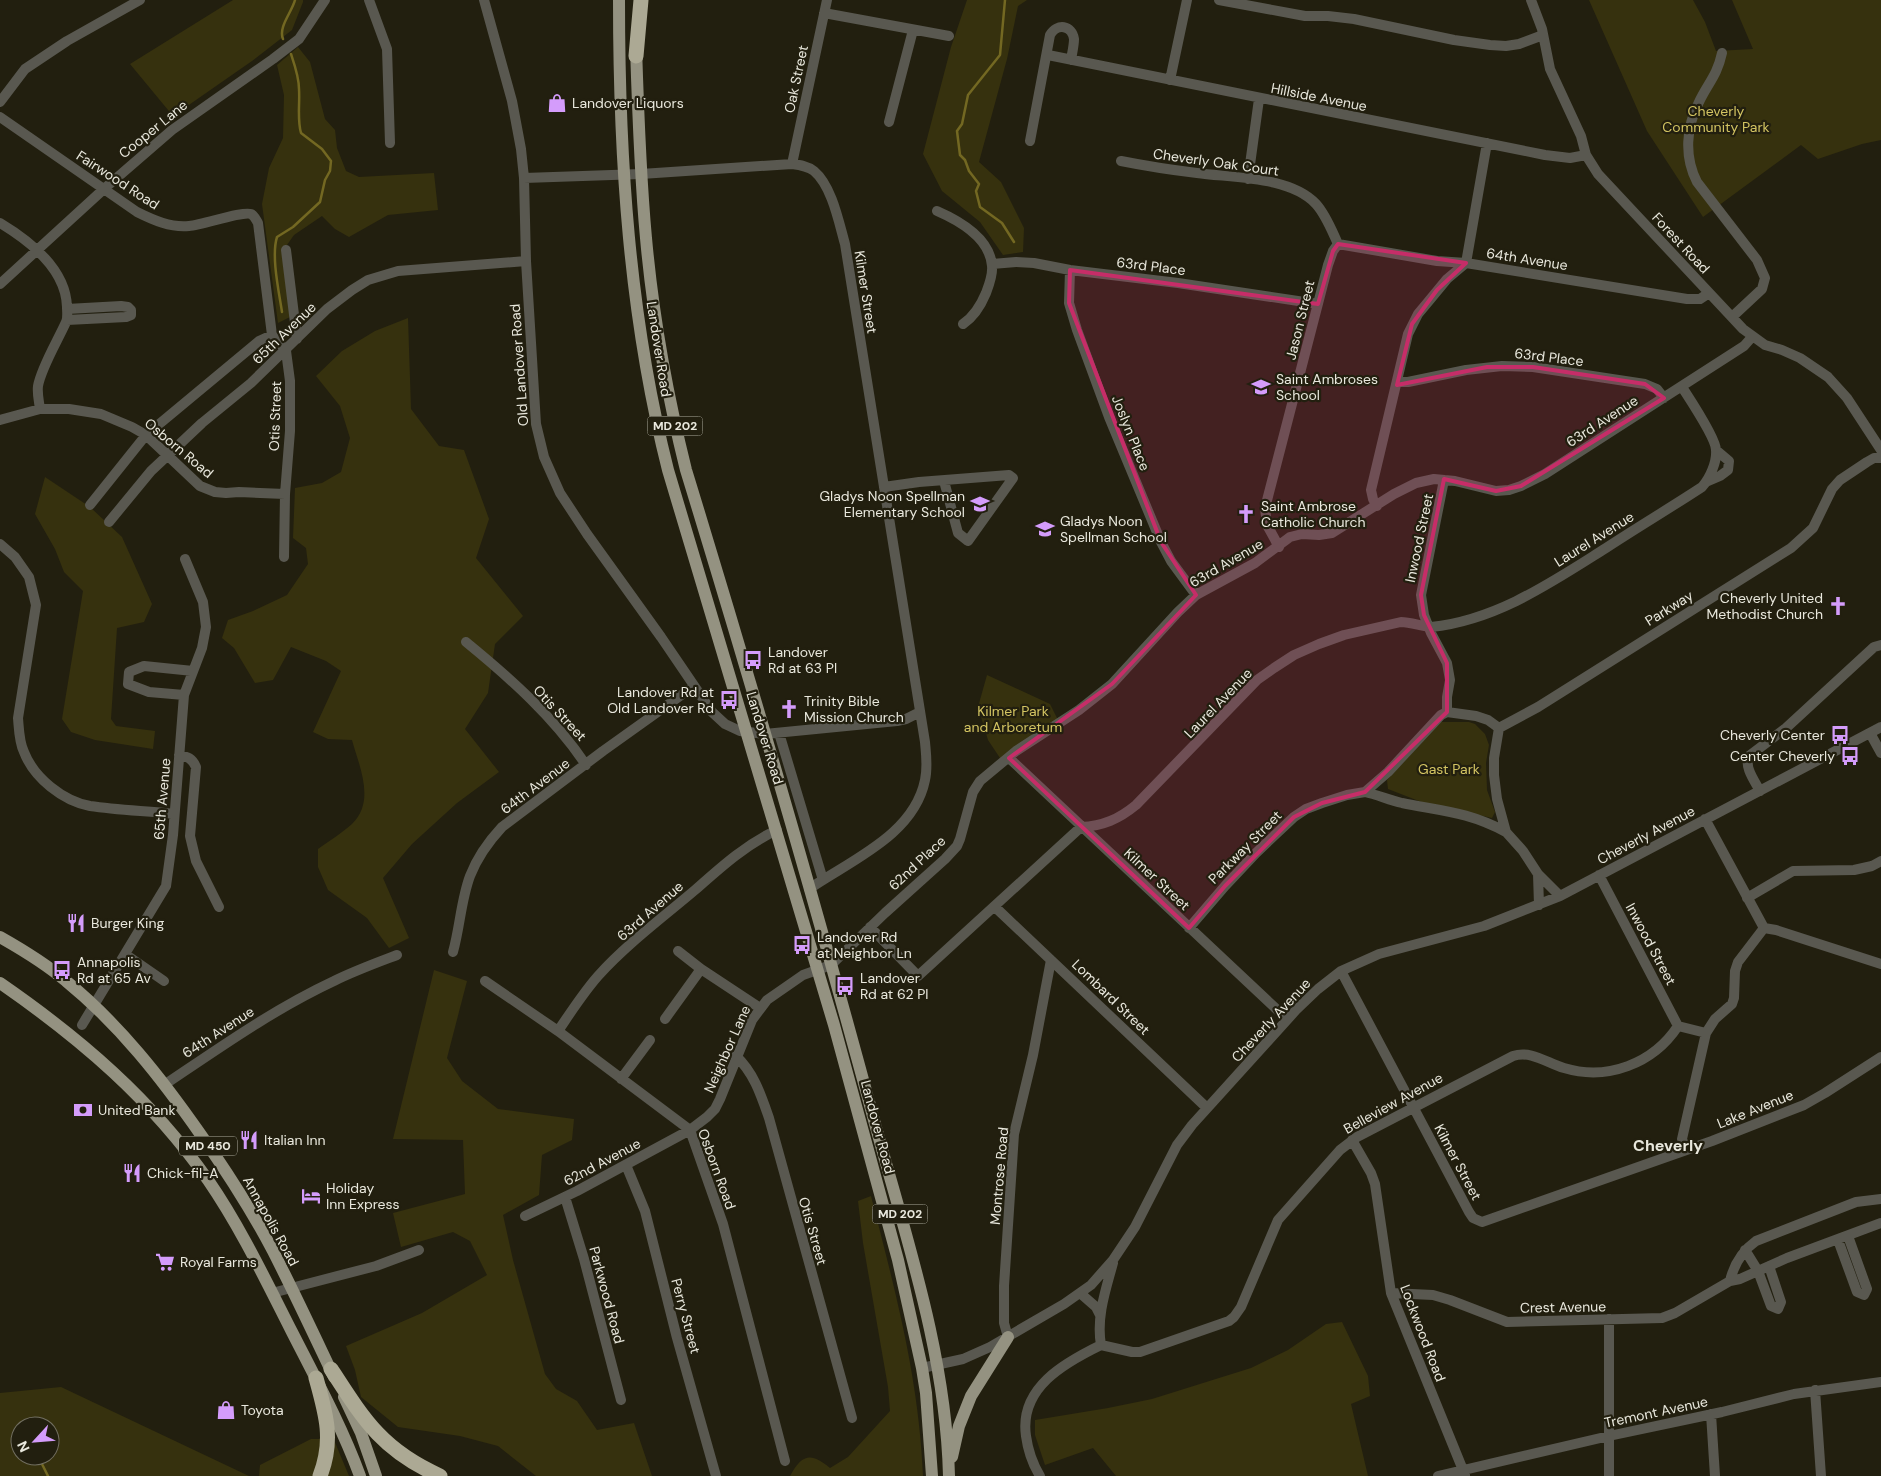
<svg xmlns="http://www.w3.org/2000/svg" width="1881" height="1476" font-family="'DM Sans',sans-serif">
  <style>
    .green { fill: #36310e; fill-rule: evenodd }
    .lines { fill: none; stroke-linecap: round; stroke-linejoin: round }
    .stream { stroke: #736822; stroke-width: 2.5 }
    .minor { stroke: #595850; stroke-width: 10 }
    .major { stroke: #949281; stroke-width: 12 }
    .highway { stroke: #aca994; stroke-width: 15 }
    .marked { fill: #c62d68; fill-opacity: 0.2; stroke: #c62d68; stroke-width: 4; stroke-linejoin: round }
    .labels { text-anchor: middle; stroke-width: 4.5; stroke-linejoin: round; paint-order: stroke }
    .shield { fill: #221f0f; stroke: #adac9f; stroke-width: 1 }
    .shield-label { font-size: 12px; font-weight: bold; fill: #e9e8dd }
    .street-label { font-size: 14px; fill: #e9e8dd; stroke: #221f0f }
    .poi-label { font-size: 14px; fill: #e9e8dd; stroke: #221f0f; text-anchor: start }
    .park-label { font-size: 14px; fill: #d3c462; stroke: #221f0f }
    .quarter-label { font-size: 16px; font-weight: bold; fill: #e9e8dd; stroke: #221f0f }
  </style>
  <rect width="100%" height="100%" fill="#221f0f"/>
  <path class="green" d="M233,0H303V2L292,30L252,61L173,116L130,64Z
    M967,0H1027L1018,6L1007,59L979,162L1001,182L1024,228L1023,252L1003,255L980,222L942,191L923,154L951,47Z
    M1589,0H1693L1705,22L1716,51L1753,49L1732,0H1881V140L1862,144L1818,159L1801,145L1703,217L1647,131Z
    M298,47L310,62L325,119L335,130L337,148L346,171L359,177L434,173L438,210L388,215L349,237L335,229L322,216L294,235L282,252L290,317L278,323L262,204L269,168L283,138L284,95L277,65Z
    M408,318L411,409L439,446L464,450L489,519L476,558L523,616L495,644L488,693L465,729L499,772L457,803L412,844L383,878L409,938L389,948L367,918L328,890L318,867V849C329,841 342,833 352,824C376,801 359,766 352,740L328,739L313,732L341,671L326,661L291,647L273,680L255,683L234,648L222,638L228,620L253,611L287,595L308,564L306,548L293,538L295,488L322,483L341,472L350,438L340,406L316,376L342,351L375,331Z
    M45,477L90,507L122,537L152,604L144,622L117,628L111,719L116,726L155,731L153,749L95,740L71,732L62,719L83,591L64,572L55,549L35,514Z
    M987,675L1050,704L1059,722L1002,761L988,740L978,707Z
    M1441,722H1469L1475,724L1485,734L1489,745L1486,763L1487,790L1495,812L1492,818L1424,803L1388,789L1387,780Z
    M434,970L467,981L447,1058L462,1081L498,1109L574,1119L572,1140L542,1155L539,1195L503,1215L513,1260L545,1374L556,1389L577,1401L597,1430L634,1423L652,1476H536L498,1446L460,1436L398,1427L361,1397L355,1370L346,1346L422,1313L487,1275L470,1241L453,1232L401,1247L393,1213L465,1194L463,1140L393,1139Z
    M871,1196C895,1290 919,1378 923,1476H790C802,1454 811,1452 830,1468L848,1457L890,1411L888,1387L863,1243L858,1201Z
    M1342,1322L1368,1376L1370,1396L1351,1404L1368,1476H1116L1093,1448L1045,1465L1035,1435V1420L1108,1408L1152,1399L1251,1368L1288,1350L1326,1324Z
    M61,1387L249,1476H0V1393ZM20,1426H50V1456H20Z
    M311,1439H323L315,1476H259L260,1465Z
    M334,1440L349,1476H323Z"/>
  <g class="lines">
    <path class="stream" d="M1005,0L1000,55L968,95L962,124L957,131L960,155L965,160L969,171L979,184L976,191L980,207L1002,223L1014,242
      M283,39C278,27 292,12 295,0
      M282,312C279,292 271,256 277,237L293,227L320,202L325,180L330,171L331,161L322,149L301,133C297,119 300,104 299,89C299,77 295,66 291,54
      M21,1423L22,1426
      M38,1456L48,1476"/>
    <path class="minor" d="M369,0L387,49L390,143
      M484,0L512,101L521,149L524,178L526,261L536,424L544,457L560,493L587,534L661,637L712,712L725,724L740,731L765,734L897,721L906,719L920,712
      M1219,0L1305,16H1328L1354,19L1454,40L1490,45L1506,46L1519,44L1543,35
      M1531,0L1542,29L1550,69L1581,136L1586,155L1598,174L1743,329L1765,345L1782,350L1800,358L1828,377L1847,398L1881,450
      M824,13L949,36
      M1722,53C1717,76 1708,83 1699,102C1686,127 1684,157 1697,182L1757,260L1765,278L1762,289L1732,317
      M1048,55L1545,155L1570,158L1586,155
      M1170,80L1187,0
      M0,102L25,69L67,41L140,0
      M0,117L137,212C153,220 171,228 189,226C203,225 242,211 251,214C255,216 256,220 258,223L272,335L286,351L290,381V431L285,494L284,557
      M889,122L913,30
      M1030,141L1050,35C1057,23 1072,25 1074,39C1074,46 1072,53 1071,60
      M1121,161C1146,166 1172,170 1197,173C1232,178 1290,176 1316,204C1326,215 1332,231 1338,244
      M792,164L827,0
      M524,178L641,174L792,164C800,165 808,166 814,171C832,186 839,223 845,244L925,742C926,754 928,767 925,780C914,835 851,860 809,889
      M1248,179L1259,99
      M937,211C960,221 990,238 992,266C993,275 989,285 986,293C981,305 975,316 963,324
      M0,223C30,241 66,269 67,307C67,312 68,318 66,322C58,340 41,368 38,386C37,394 39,401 40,409
      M1338,244L1437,261L1466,263L1687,299H1700L1709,293
      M286,250L297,339
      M992,264L1016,262L1034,263L1070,270L1178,283L1318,304
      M1070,270L1069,303L1077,330L1109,417L1161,542L1171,561L1196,595
      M0,284L105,188L172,130L273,59L299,39L325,0
      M67,309L121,306L128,307L131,310V315L126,317L67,320
      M1397,382H1408L1466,370L1502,366L1533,367L1645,384L1657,389L1664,398
      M0,420L40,409H69L101,414L132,427L146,435L200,486L215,492L226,493L239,492L285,494
      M1444,480L1421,595L1424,615L1431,633L1447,663L1450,680L1447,697V712
      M1706,482L1720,476L1728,470L1729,461L1716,450
      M884,487L919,482L1009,475L1013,478L968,541L958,533L944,481
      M90,505L146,435L259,341L272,335
      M1377,506L1373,499L1371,490L1408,334L1418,314L1428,302L1447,279L1466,263L1487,143
      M109,522L151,471L167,456L202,423L251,383L327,309L352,290L368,280L398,271L526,261
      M0,544L15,557L29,577L36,605L18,718C19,729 19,742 24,752C34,778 63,801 90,806C117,810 146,811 174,814
      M1279,547L1267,525L1265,508L1328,265L1333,251L1338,244
      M466,642C510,678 554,717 586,765
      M184,695L149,692L128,684L129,672L144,666L193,671
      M1499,728L1538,707L1791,548L1813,528L1832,489L1840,480L1867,462L1874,458H1881
      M779,733L823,880
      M1870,733L1881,753
      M179,755C188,757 192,758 196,767L190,836L196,861L219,907
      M1009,758L1287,1019
      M1760,791C1754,780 1744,767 1749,756L1786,728L1874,647L1881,645
      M1365,792C1378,795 1389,800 1402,803C1442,811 1469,812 1506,832
      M1705,819L1764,928
      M1538,874L1539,905
      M1599,875L1678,1026
      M1747,898L1793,871L1854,870L1872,866L1881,861
      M995,907L1207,1108
      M870,927L918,976L1081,827C1103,826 1119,819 1136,805L1257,680L1274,668L1294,655L1319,644L1344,635L1401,622C1411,622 1423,627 1431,627C1497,620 1552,582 1606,548C1638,527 1670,508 1702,487C1710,478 1717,462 1716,450C1716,438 1689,398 1682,387
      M1189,928L1225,886L1256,853L1294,817L1306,809L1322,803L1347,795L1365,792L1388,772L1441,715L1447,712L1476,716L1488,720L1499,728L1494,758V775L1497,799L1506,832L1523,851L1538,874L1560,896
      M1764,928L1776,930L1881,964
      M678,951L701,969L760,1008
      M453,952C460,927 461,900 470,876C477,858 489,841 502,827L603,751L694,686
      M125,954L164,981
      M1341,971L1469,1212L1473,1218L1482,1222L1712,1141L1804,1105L1825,1093L1881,1057
      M485,981L558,1031L690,1130L723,1224L785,1461
      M665,1019L701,969
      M82,1025L166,886L173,835L184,695L202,648L206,627L203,602L185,559
      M1678,1026L1706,1033
      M558,1031C571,1012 583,993 598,976C627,944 662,918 695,890C721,867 745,845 777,830
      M736,1056C754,1073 761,1095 769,1118L852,1418
      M621,1079L650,1040
      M164,1085C219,1048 274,1009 334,981C354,971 376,963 397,955
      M1352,1140L1371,1173L1375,1184L1391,1293L1465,1475
      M1686,1150L1682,1139L1706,1033L1715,1019L1732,1004L1734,998L1735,971L1738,962L1764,928
      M626,1165L645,1211L677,1338L716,1476
      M565,1197L584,1259L621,1400
      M525,1216L577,1191L690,1130L707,1117L715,1109L720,1099L752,1020L767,1000L803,975L831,965L885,913L945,859L957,846L960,839L973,792L980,781L1016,751L1079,710L1112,684L1178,612L1196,595L1255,563L1290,537L1302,534L1319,535L1332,533L1394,494L1416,483L1434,479L1455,481L1496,491L1509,490L1521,486L1545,474L1744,346L1752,337
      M1838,1240L1857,1292L1864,1295L1867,1289L1848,1236
      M1745,1250L1758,1271L1771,1306L1778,1309L1781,1302L1769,1266
      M1113,1263C1106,1289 1096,1317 1101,1345L1132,1352H1140L1229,1321L1234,1317L1241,1307L1278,1220L1340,1150L1357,1137L1513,1056C1531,1050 1547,1063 1564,1068C1607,1081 1653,1064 1678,1026
      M1730,1281C1734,1264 1742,1251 1756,1241L1856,1202L1881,1199
      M272,1293L376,1266L419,1250
      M1080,1293L1096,1307L1100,1315
      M1391,1293L1433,1295L1450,1300L1507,1322L1662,1318L1675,1313L1730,1281L1740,1279L1787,1258L1881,1223
      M1008,1337L1004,1323V1286L1014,1134L1033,1055L1051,960
      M922,1368L963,1359L990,1347L1064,1304L1091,1285L1113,1260L1135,1227L1177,1145L1192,1125L1296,1010L1318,989L1341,971L1379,954L1484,926L1560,896L1881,727
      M1815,1390L1821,1476
      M1711,1414L1715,1476
      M1040,1476C1032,1463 1028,1451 1026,1436C1019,1388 1064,1363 1101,1345
      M1438,1476L1609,1436L1722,1412L1794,1394L1881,1382
      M1609,1476V1319"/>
    <path class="major" d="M619,0C619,158 629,316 668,470L834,1025L898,1260L922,1368L926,1393L932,1476
      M636,47C638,111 640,174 646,238C653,316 667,394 686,470C751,682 813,895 871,1109C903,1229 946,1350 949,1476
      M0,937C23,950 46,964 66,981C119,1024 162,1079 201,1135C227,1172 252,1211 273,1251C294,1292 314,1335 334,1377
      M0,983C81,1039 151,1099 208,1180C241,1228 266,1281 292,1332C316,1379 342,1427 360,1476
      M344,1397L361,1433L376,1476
      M952,1457L959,1426L971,1396L1008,1337"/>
    <path class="highway" d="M636,56L641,0
      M331,1369C364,1420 382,1450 440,1476
      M316,1378C326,1414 334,1440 320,1476"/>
  </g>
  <path class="marked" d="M1338,244L1466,263L1437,290L1412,324L1397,385L1487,367H1533L1645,384L1664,398L1521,486L1496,491L1444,479L1421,595L1424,615L1447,663V712L1365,792L1322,803L1294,817L1225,886L1189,928L1009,758L1112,684L1196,595L1161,542L1069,303L1070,270L1318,304L1333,251Z"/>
  <defs>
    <g id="shop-bare" transform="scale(1.5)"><path d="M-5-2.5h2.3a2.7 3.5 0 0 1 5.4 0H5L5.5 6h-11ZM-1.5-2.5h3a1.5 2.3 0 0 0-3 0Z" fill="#d49cfb" stroke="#221f0f" stroke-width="2.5" paint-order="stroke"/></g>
    <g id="school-bare" transform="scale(1.5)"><path d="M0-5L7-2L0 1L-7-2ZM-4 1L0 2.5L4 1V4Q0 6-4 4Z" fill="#d49cfb" stroke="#221f0f" stroke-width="2.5" paint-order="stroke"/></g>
    <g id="church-bare" transform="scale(1.5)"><path d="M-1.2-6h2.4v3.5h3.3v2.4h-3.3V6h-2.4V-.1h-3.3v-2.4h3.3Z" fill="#d49cfb" stroke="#221f0f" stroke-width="2.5" paint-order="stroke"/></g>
    <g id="bus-bare" transform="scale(1.5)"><path d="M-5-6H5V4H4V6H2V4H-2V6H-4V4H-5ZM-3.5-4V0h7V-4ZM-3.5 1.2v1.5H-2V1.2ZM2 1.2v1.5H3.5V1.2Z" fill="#d49cfb" stroke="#221f0f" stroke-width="2.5" paint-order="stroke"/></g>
    <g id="restaurant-bare" transform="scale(1.5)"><path d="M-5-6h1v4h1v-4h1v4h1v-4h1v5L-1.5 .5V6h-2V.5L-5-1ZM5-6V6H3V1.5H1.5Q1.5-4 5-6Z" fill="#d49cfb" stroke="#221f0f" stroke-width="2.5" paint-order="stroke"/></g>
    <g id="bank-bare" transform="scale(1.5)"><path d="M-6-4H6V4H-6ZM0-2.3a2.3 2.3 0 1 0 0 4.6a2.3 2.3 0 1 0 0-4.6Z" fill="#d49cfb" stroke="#221f0f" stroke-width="2.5" paint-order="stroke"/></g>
    <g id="hotel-bare" transform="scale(1.5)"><path d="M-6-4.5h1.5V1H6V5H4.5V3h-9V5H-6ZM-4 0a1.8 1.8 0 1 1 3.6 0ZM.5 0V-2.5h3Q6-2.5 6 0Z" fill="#d49cfb" stroke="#221f0f" stroke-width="2.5" paint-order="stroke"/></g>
    <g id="supermarket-bare" transform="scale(1.5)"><path d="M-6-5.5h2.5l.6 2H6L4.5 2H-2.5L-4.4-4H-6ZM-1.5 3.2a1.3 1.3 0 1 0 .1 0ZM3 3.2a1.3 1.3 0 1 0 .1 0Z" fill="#d49cfb" stroke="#221f0f" stroke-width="2.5" paint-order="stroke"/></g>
  </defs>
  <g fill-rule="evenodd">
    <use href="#shop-bare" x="557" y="103"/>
    <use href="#school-bare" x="1261" y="387"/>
    <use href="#school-bare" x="980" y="504"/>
    <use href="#church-bare" x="1246" y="514"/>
    <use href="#school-bare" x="1045" y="529"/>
    <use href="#church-bare" x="1838" y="606"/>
    <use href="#bus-bare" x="753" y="660"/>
    <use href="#bus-bare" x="729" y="700"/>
    <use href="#church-bare" x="789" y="709"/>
    <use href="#bus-bare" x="1840" y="735"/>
    <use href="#bus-bare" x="1850" y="756"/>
    <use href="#restaurant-bare" x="76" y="923"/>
    <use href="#bus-bare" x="802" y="945"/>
    <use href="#bus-bare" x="62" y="970"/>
    <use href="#bus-bare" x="845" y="986"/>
    <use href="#bank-bare" x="83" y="1110"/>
    <use href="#restaurant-bare" x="249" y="1140"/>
    <use href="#restaurant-bare" x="132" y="1173"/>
    <use href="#hotel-bare" x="311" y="1196"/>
    <use href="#supermarket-bare" x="165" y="1262"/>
    <use href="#shop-bare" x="226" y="1410"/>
  </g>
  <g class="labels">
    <g class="shield">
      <rect x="647.5" y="416.5" width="55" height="19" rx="4"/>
      <rect x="179" y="1136.5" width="58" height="19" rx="4"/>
      <rect x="872.5" y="1204.5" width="55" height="19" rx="4"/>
    </g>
    <g class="shield-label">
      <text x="675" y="430">MD 202</text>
      <text x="208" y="1150">MD 450</text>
      <text x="900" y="1218">MD 202</text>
    </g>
    <g class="street-label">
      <text transform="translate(796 79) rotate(-78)" y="5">Oak Street</text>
      <text transform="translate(1319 97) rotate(11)" y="5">Hillside Avenue</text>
      <text transform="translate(153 129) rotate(-39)" y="5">Cooper Lane</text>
      <text transform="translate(1216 162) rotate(8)" y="5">Cheverly Oak Court</text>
      <text transform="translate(118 180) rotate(33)" y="5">Fairwood Road</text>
      <text transform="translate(1681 243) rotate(47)" y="5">Forest Road</text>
      <text transform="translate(1527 259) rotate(9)" y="5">64th Avenue</text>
      <text transform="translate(1151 266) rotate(7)" y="5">63rd Place</text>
      <text transform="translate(866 292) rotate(81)" y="5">Kilmer Street</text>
      <text transform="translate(1300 320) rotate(-76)" y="5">Jason Street</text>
      <text transform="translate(284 333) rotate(-44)" y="5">65th Avenue</text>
      <text transform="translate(659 349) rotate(81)" y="5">Landover Road</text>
      <text transform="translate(1549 357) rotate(7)" y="5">63rd Place</text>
      <text transform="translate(519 365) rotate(-94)" y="5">Old Landover Road</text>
      <text transform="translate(275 416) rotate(-88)" y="5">Otis Street</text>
      <text transform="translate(1602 421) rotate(-33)" y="5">63rd Avenue</text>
      <text transform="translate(1131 433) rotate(68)" y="5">Joslyn Place</text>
      <text transform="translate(179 448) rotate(40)" y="5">Osborn Road</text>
      <text transform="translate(1419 538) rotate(-78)" y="5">Inwood Street</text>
      <text transform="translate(1594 539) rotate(-32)" y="5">Laurel Avenue</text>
      <text transform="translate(1226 563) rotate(-30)" y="5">63rd Avenue</text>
      <text transform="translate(1669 608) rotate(-32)" y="5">Parkway</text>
      <text transform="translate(1218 703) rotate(-46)" y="5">Laurel Avenue</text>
      <text transform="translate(560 713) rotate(47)" y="5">Otis Street</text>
      <text transform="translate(765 738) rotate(73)" y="5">Landover Road</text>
      <text transform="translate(535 786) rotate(-37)" y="5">64th Avenue</text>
      <text transform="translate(162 799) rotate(-85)" y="5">65th Avenue</text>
      <text transform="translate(1646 835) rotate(-28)" y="5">Cheverly Avenue</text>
      <text transform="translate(1245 847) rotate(-45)" y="5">Parkway Street</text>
      <text transform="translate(917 863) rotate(-43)" y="5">62nd Place</text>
      <text transform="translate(1157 879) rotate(43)" y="5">Kilmer Street</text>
      <text transform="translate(650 911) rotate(-41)" y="5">63rd Avenue</text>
      <text transform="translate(1651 944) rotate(62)" y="5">Inwood Street</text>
      <text transform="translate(1111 997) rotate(44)" y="5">Lombard Street</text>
      <text transform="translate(1271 1020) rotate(-47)" y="5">Cheverly Avenue</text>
      <text transform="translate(218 1032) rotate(-33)" y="5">64th Avenue</text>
      <text transform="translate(727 1049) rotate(-66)" y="5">Neighbor Lane</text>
      <text transform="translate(1393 1103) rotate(-29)" y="5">Belleview Avenue</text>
      <text transform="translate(1755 1109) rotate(-22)" y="5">Lake Avenue</text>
      <text transform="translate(878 1127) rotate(75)" y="5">Landover Road</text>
      <text transform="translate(602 1162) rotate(-28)" y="5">62nd Avenue</text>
      <text transform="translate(1458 1162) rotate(62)" y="5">Kilmer Street</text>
      <text transform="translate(717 1169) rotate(70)" y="5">Osborn Road</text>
      <text transform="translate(999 1176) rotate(-85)" y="5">Montrose Road</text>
      <text transform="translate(271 1221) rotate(61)" y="5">Annapolis Road</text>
      <text transform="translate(813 1231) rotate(74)" y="5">Otis Street</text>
      <text transform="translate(607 1295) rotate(75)" y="5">Parkwood Road</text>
      <text transform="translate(1563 1307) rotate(-1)" y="5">Crest Avenue</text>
      <text transform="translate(686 1316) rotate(75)" y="5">Perry Street</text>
      <text transform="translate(1423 1333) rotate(69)" y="5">Lockwood Road</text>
      <text transform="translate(1656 1412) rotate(-12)" y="5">Tremont Avenue</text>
    </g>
    <g class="poi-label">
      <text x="572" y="108">Landover Liquors</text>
      <text x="1276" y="384">Saint Ambroses<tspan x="1276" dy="16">School</tspan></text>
      <text x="965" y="501" text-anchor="end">Gladys Noon Spellman<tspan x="965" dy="16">Elementary School</tspan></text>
      <text x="1261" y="511">Saint Ambrose<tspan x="1261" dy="16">Catholic Church</tspan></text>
      <text x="1060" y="526">Gladys Noon<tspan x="1060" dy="16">Spellman School</tspan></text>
      <text x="1823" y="603" text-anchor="end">Cheverly United<tspan x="1823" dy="16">Methodist Church</tspan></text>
      <text x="768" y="657">Landover<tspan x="768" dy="16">Rd at 63 Pl</tspan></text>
      <text x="714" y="697" text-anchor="end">Landover Rd at<tspan x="714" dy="16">Old Landover Rd</tspan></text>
      <text x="804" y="706">Trinity Bible<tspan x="804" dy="16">Mission Church</tspan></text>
      <text x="1825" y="740" text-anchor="end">Cheverly Center</text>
      <text x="1835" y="761" text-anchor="end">Center Cheverly</text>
      <text x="91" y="928">Burger King</text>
      <text x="817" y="942">Landover Rd<tspan x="817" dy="16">at Neighbor Ln</tspan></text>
      <text x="77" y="967">Annapolis<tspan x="77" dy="16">Rd at 65 Av</tspan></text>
      <text x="860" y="983">Landover<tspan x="860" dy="16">Rd at 62 Pl</tspan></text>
      <text x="98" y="1115">United Bank</text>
      <text x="264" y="1145">Italian Inn</text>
      <text x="147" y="1178">Chick-fil-A</text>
      <text x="326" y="1193">Holiday<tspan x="326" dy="16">Inn Express</tspan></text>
      <text x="180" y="1267">Royal Farms</text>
      <text x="241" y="1415">Toyota</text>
    </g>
    <g class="park-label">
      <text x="1716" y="116">Cheverly<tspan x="1716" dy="16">Community Park</tspan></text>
      <text x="1013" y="716">Kilmer Park<tspan x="1013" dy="16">and Arboretum</tspan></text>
      <text x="1449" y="774">Gast Park</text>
    </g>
    <g class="quarter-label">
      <text x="1668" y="1151">Cheverly</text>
    </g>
  </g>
  <g transform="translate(35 1441) rotate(244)"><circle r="24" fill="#221f0f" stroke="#726f61"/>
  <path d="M0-4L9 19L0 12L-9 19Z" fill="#d49cfb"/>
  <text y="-8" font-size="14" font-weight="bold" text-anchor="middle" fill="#e9e8dd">N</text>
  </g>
</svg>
